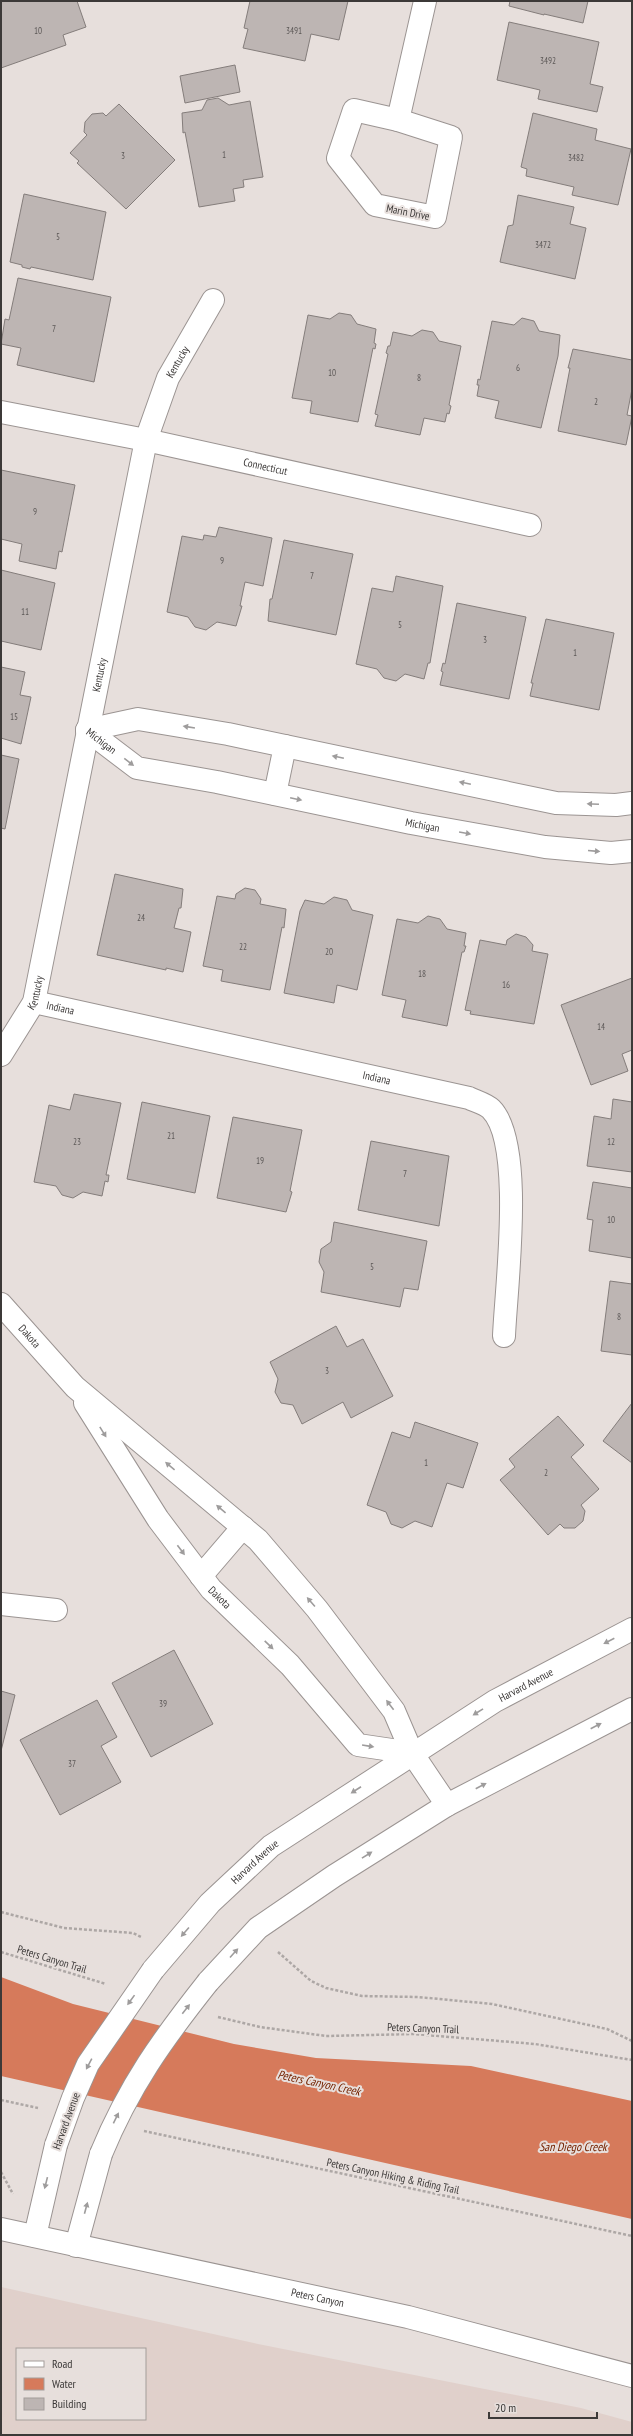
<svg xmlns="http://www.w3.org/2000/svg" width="633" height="2436" font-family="'PT Sans Narrow',sans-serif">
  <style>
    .built { fill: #e0d0cb; fill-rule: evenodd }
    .water { fill: #d67a5b }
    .building { fill: #bdb5b3; stroke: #847d7b }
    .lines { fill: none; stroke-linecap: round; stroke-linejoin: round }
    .street-casing { stroke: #9b9492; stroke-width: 24 }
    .secondary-casing { stroke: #9b9492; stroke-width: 24 }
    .path { stroke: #ada7a5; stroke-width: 2.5; stroke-dasharray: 3 2; stroke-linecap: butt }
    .street { stroke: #fff; stroke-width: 22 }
    .secondary { stroke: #fff; stroke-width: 22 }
    .secondary-bridge-casing { stroke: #9b9492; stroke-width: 24; stroke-linecap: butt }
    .secondary-bridge { stroke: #fff; stroke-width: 22 }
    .oneway { fill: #9e9c9c }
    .labels { text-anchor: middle; stroke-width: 4; stroke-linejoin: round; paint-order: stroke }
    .number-label { font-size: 9px; fill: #5c5857 }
    .street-label { font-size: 11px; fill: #3c3938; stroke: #e7dfdc }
    .water-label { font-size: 12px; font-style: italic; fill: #752300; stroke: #e7dfdc }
  </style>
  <rect width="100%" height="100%" fill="#e7dfdc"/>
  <path class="built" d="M1,2287L258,2344L581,2408L632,2422V2435H1ZM17,2349H145V2419H17Z"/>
  <path class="water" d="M1,1977L73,2004L234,2044L316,2058L471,2066L632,2101V2219L1,2076Z"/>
  <path class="building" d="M1,1H77L86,27L63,35L66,45L1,68Z
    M250,1H348L339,40L311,34L305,61L243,48L248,29L244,28Z
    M510,1H588L583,23L544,14V15L509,6Z
    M509,22L599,42L590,84L603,87L597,112L538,99L540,90L497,80Z
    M235,65L240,92L185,103L180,76Z
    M218,98L229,105L250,101L263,177L243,180L244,187L233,189L235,201L199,207L185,132L183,133L182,113L202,110L207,100Z
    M119,104L175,160L126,209L77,163L79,161L70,153L87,135L84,132L85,122L92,114L103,113L106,116Z
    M533,113L597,129L595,140L631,149L618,205L572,195L574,187L526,176L527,169L521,167Z
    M24,194L106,212L93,280L31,267L30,269L22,267V265L10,262Z
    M518,195L574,207L570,224L586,228L575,279L500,262L508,226L513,225Z
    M18,278L111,297L94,382L17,365L21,348L1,344L5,319L9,320Z
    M339,313L351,315L357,324L376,329L374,343L376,344L375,349L373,348L358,422L310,413L312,401L292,398L308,315L330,319Z
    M522,318L534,321L539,331L560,335L558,356L541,428L495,418L499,401L477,396L479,385H477L478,379L480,380L492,321L514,325Z
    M422,330L433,332L439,341L461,346L449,405L451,406L449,414L447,413L445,422L424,418L420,435L375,426L378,415L375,414L388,354L386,353L388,346H390L393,332L412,336Z
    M573,349L632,360V389L627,415L632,416L626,445L558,431L570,368H568Z
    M1,470L75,485L62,552L59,551L56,569L19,561L22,544L1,539Z
    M219,527L272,538L263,586L245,582L240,606H242L236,626L217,622L206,630L195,627L188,617L167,612L182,536L203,540L204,535L216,537Z
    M284,540L353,554L336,635L268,621L270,599H272Z
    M1,570L55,583L41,650L1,641Z
    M396,576L443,586L430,663H428L424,679L405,674L396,681L384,678L377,669L356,664L372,588L393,592Z
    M457,603L526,617L509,699L440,685L443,672L441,671L443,663L445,664Z
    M546,619L614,633L599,710L530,696L533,683H531Z
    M1,667L25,672L20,695L31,697L21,744L1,738Z
    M1,755L19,759L5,829L1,828Z
    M115,874L183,889L181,908H179L174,928L191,932L183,972L166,968V970L97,955Z
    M245,888L255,890L261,899L260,904L286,909L284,928L282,927L270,990L221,981L223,970L203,966L217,896L235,899L236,894Z
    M334,897L347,900L352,910L373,915L357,990L337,985L334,1003L284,993L300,911L305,900L324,904Z
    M428,916L440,919L447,929L466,933L464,946H466L464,952H462L447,1026L402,1017L406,1000L382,995L397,919L418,923Z
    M516,934L526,937L533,945L532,951L548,954L534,1024L470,1014L471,1011L465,1010L480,940L506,945L507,940Z
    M632,978V1050L622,1054L628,1071L591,1085L561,1005Z
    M74,1094L121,1103L106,1175H109L108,1182L105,1181L102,1196L83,1192L73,1198L62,1195L56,1186L34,1182L49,1105L70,1110Z
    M613,1099L632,1102V1172L587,1166L594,1116L611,1119Z
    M142,1102L210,1116L195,1193L127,1179Z
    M233,1117L302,1130L290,1191L292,1192L286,1212L217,1198Z
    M371,1141L449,1156L439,1226L358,1210Z
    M593,1182L632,1188V1258L589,1251L593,1220L587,1219Z
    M334,1222L427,1241L418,1290L404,1288L400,1307L321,1292L324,1272L319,1262L321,1249L331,1242Z
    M610,1281L632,1284V1355L601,1351Z
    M336,1326L347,1347L363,1339L393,1396L351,1418L343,1402L302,1424L293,1405L281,1403L275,1392L278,1379L270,1362Z
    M632,1403V1463L603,1441Z
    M558,1416L584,1445L571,1457L599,1489L581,1505L585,1511L583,1521L575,1528H564L560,1524L548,1535L500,1480L515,1467L509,1459Z
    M415,1422L478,1443L463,1488L447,1483L432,1527L415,1521L402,1528L391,1524L386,1512L367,1505L392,1432L410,1438Z
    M174,1650L213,1724L151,1757L112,1683Z
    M1,1691L15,1695L1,1751Z
    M97,1700L117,1737L101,1746L121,1782L60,1815L20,1740Z"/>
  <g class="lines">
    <g class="street-casing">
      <g id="street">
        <path d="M354,110L398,120L451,137L435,217L375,205L338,158Z"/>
        <path d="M398,120L425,1"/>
        <path id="s1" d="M1,412L146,440L530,525"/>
        <path id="s2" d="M87,730L137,768L217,782L411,823L545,847L611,853L632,851"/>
        <path d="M87,730L138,719L228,734L556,803L616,805L632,803"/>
        <path d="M275,794L285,746"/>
        <path id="s3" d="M34,1002L469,1098C475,1101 486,1104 491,1109C525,1143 506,1287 504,1336"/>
        <path id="s4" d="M1,1055L34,1002L146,440L168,378L213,300"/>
        <path d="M1,1604L56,1610"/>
      </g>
    </g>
    <g class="secondary-casing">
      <g id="secondary">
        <path id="s5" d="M1,1304L75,1387L258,1540L317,1609L394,1711L412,1753L447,1805"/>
        <path id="s6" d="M85,1403L158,1519L211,1589L290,1665L358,1745L412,1753"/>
        <path d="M201,1576L243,1527"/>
        <path id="s7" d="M153,1970L210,1903L271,1846L495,1701L632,1629"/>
        <path d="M208,1982L258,1928L334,1876L447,1805L632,1709"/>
        <path id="s8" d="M1,2229L408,2317L632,2376"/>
        <path d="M35,2236L56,2145"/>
        <path d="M76,2246L101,2154"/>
      </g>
    </g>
    <path class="path" d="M1,1912L64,1928L133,1933L141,1937
      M1,1952L106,1984
      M278,1952L311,1981L326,1988L362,1996L418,1997L492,2004L607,2029L632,2041
      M218,2017L260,2027L326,2036L414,2034L535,2044L632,2060
      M1,2100L38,2108
      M144,2131L632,2236
      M1,2172L13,2194"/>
    <use href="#street" class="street"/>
    <use href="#secondary" class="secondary"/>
    <g class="secondary-bridge-casing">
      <path id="secondary-bridge" d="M56,2145L73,2098L88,2064L153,1970
        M101,2154C129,2086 162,2040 208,1982"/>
    </g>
    <use href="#secondary-bridge" class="secondary-bridge"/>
  </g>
  <defs><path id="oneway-solid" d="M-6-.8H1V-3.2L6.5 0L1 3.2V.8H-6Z"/></defs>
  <g class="oneway">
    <use href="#oneway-solid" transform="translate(189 727) rotate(-171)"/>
    <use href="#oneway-solid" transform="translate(338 757) rotate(-168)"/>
    <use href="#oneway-solid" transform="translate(129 762) rotate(38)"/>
    <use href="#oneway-solid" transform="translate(465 783) rotate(-168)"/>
    <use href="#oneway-solid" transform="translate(296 799) rotate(12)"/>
    <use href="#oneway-solid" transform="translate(593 804) rotate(-178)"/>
    <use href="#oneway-solid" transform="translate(465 833) rotate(10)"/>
    <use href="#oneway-solid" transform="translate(594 851) rotate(5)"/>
    <use href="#oneway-solid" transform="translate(103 1432) rotate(58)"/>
    <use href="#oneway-solid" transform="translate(170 1466) rotate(-140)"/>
    <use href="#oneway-solid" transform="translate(221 1509) rotate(-140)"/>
    <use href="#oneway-solid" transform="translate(181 1550) rotate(53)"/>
    <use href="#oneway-solid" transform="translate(311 1602) rotate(-131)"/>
    <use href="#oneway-solid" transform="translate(609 1641) rotate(153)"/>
    <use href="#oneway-solid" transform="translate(269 1645) rotate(44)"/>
    <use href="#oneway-solid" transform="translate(390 1705) rotate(-127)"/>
    <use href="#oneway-solid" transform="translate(478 1712) rotate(148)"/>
    <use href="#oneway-solid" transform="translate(596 1726) rotate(-27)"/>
    <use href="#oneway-solid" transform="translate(368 1746) rotate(9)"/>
    <use href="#oneway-solid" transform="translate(481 1786) rotate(-28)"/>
    <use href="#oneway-solid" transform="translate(356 1790) rotate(147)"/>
    <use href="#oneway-solid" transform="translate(367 1855) rotate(-32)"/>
    <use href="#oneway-solid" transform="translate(185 1932) rotate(131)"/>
    <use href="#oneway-solid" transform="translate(234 1953) rotate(-48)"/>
    <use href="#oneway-solid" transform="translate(131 2000) rotate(126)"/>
    <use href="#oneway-solid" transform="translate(186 2009) rotate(-52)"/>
    <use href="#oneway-solid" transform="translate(89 2064) rotate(118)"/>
    <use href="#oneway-solid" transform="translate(116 2118) rotate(-64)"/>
    <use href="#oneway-solid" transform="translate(46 2183) rotate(104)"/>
    <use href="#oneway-solid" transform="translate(86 2208) rotate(-75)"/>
  </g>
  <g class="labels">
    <g class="number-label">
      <text x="38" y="34">10</text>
      <text x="294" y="34">3491</text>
      <text x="548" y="64">3492</text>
      <text x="224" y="158">1</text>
      <text x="123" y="159">3</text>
      <text x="576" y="161">3482</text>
      <text x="58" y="240">5</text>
      <text x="543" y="248">3472</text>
      <text x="54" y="332">7</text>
      <text x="518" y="371">6</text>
      <text x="332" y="376">10</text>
      <text x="419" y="381">8</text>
      <text x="596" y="405">2</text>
      <text x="35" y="515">9</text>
      <text x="222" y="564">9</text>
      <text x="312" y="579">7</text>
      <text x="25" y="615">11</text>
      <text x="400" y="628">5</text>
      <text x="485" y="643">3</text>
      <text x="575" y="656">1</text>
      <text x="14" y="720">15</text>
      <text x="141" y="921">24</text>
      <text x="243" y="950">22</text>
      <text x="329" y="955">20</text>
      <text x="422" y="977">18</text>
      <text x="506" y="988">16</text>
      <text x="601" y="1030">14</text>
      <text x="171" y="1139">21</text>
      <text x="77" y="1145">23</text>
      <text x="611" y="1145">12</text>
      <text x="260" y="1164">19</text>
      <text x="405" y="1177">7</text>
      <text x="611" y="1223">10</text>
      <text x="372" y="1270">5</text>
      <text x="619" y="1320">8</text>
      <text x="327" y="1374">3</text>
      <text x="426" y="1466">1</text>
      <text x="546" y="1476">2</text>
      <text x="163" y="1707">39</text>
      <text x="72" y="1767">37</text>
    </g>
    <g class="street-label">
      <text transform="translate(408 212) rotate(11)" y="4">Marin Drive</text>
      <text dy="4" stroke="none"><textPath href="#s4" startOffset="720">Kentucky</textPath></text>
      <text dy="4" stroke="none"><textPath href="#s1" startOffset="270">Connecticut</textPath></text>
      <text dy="4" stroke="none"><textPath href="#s4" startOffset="396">Kentucky</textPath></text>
      <text dy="4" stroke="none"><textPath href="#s2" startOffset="18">Michigan</textPath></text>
      <text dy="4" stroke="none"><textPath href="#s2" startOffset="354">Michigan</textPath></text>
      <text dy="4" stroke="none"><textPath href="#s4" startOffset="72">Kentucky</textPath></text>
      <text dy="4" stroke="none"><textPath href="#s3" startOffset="27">Indiana</textPath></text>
      <text dy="4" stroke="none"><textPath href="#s3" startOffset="351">Indiana</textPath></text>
      <text dy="4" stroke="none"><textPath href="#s5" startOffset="43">Dakota</textPath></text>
      <text dy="4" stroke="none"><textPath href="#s6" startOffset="237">Dakota</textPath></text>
      <text dy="4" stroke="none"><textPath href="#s7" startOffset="473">Harvard Avenue</textPath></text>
      <text dy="4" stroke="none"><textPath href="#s7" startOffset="149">Harvard Avenue</textPath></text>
      <text transform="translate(52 1959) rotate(17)" y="4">Peters Canyon Trail</text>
      <text transform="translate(423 2028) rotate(2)" y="4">Peters Canyon Trail</text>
      <text transform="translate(66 2121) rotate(-70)" y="4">Harvard Avenue</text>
      <text transform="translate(393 2176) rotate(12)" y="4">Peters Canyon Hiking &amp; Riding Trail</text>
      <text dy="4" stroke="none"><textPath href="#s8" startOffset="324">Peters Canyon</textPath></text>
    </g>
    <g class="water-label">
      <text transform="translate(319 2083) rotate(12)" y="4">Peters Canyon Creek</text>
      <text x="573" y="2151">San Diego Creek</text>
    </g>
  </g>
  <rect width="633" height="2436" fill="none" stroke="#3c3938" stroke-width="4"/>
  <rect x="16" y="2348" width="130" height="72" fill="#e7dfdc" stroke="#a39d9a"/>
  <rect x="24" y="2361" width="20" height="6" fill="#ffffff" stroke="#a39d9a"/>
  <text x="52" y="2368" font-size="12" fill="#3c3938">Road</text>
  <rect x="24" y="2378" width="20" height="12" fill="#d67a5b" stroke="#a39d9a"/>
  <text x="52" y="2388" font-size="12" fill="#3c3938">Water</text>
  <rect x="24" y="2398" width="20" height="12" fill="#bdb5b3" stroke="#a39d9a"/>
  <text x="52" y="2408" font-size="12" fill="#3c3938">Building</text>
  <path d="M489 2412v6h108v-6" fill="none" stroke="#3c3938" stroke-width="2"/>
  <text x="495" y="2412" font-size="12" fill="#3c3938" stroke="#e7dfdc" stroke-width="3" paint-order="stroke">20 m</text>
</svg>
